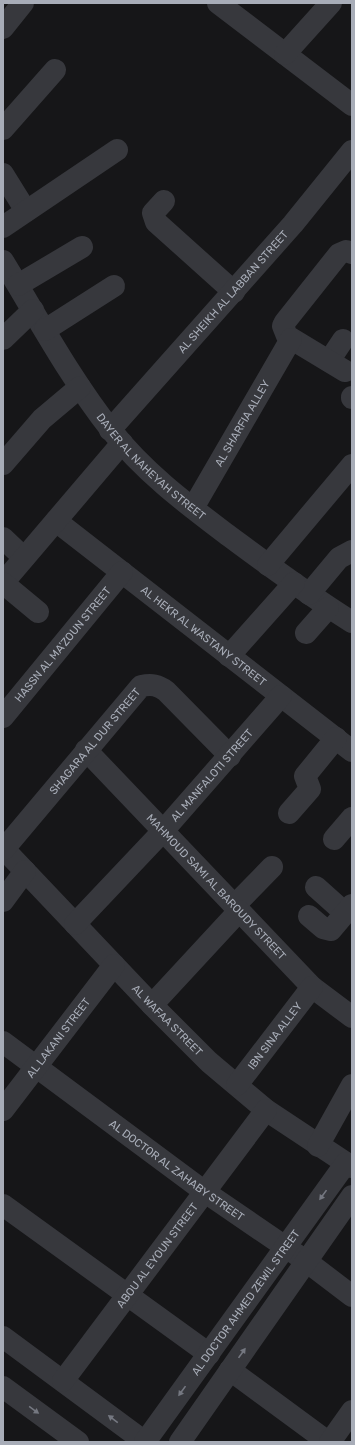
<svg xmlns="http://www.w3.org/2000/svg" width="355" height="1445" font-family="Rubik,sans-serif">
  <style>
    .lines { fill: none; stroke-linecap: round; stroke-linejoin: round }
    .minor { stroke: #37383d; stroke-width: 22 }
    .tertiary { stroke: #37383d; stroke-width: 22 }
    .oneway { fill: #757881 }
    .labels { text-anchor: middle; stroke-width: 3; stroke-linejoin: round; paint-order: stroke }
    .street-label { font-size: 11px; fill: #a8adb8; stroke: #111113 }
  </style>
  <rect width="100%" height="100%" fill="#161618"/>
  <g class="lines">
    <g class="minor">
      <path d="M218,3L352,105"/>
      <path d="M285,54L331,3"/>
      <path d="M3,129L55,70"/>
      <path d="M3,174L26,211"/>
      <path d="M164,201L153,213L156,222L234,292"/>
      <path d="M3,227L117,150"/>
      <path id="s1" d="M3,261C38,318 70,378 111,430C143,471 184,502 225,533C267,564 308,595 352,622"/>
      <path d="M18,285L82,247"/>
      <path d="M45,330L114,286"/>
      <path d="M3,339L33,310"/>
      <path d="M329,361L343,340"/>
      <path d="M345,371L287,336L283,326L285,322L339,254L346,251L352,253"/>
      <path d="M352,398V397"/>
      <path id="s2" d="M110,430L293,224L352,151"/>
      <path d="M3,464L42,419L80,387"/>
      <path id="s3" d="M193,508L291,339"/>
      <path id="s4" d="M56,521L352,751"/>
      <path d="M3,538L24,558"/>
      <path d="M268,565L352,465"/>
      <path d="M3,583L122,443"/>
      <path d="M3,583L38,612"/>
      <path d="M309,594L339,558L352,551"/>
      <path d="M306,633L328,608"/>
      <path d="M229,656L294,583"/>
      <path id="s5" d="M3,717L122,572"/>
      <path id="s6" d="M86,750L312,987L352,1017"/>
      <path d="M289,813L310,789L305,776L336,738"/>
      <path d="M334,839L352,818"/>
      <path id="s7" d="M3,848L152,1005L209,1062L266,1110L352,1167"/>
      <path id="s8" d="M4,849L141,686C152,684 158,685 166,691L230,756"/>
      <path d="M316,887L345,913"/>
      <path d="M3,901L25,871"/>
      <path d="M234,906L272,867"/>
      <path d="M309,916L323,928L331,930L352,905"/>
      <path id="s9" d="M75,924L163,831L281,696"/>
      <path d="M152,1005L239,911"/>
      <path id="s10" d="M3,1042L205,1192L306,1261L352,1296"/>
      <path id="s11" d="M237,1085L312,987"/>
      <path id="s12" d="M3,1110L114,965"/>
      <path d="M318,1146L352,1085"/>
      <path d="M3,1205L209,1354"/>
      <path d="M3,1337L145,1442"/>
      <path d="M230,1370L328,1442"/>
      <path id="s13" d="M63,1381L266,1110"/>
      <path d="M3,1387L78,1442"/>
      <path id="s14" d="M145,1442L346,1163"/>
      <path d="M180,1442L352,1196"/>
      <path d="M330,1442L352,1411"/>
    </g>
    <path class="tertiary" d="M3,28L23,3"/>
  </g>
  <defs><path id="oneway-solid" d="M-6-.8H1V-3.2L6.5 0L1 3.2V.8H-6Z"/></defs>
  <g class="oneway">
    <use href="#oneway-solid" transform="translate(323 1195) rotate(126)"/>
    <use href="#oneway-solid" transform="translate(242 1353) rotate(-55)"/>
    <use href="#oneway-solid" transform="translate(182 1391) rotate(126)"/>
    <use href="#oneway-solid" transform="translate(34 1410) rotate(36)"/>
    <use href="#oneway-solid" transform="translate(113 1419) rotate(-143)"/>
  </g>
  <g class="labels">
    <g class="street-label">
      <text dy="4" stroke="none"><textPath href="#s2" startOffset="185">AL SHEIKH AL LABBAN STREET</textPath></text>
      <text dy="4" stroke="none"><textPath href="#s3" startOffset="98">AL SHARFIA ALLEY</textPath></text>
      <text dy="4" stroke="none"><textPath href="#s1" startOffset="255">DAYER AL NAHEYAH STREET</textPath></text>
      <text dy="4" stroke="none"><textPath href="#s4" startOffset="187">AL HEKR AL WASTANY STREET</textPath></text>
      <text dy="4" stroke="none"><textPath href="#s5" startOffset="94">HASSN AL MA'ZOUN STREET</textPath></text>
      <text dy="4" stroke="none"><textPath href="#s8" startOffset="141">SHAGARA AL DUR STREET</textPath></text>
      <text dy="4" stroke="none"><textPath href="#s9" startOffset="202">AL MANFALOTI STREET</textPath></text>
      <text dy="4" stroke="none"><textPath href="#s6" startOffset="189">MAHMOUD SAMI AL BAROUDY STREET</textPath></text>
      <text dy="4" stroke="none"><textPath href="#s7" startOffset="238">AL WAFAA STREET</textPath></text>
      <text dy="4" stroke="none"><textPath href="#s11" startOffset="62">IBN SINA ALLEY</textPath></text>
      <text dy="4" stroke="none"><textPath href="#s12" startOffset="91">AL LAKANI STREET</textPath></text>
      <text dy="4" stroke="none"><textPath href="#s10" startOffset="216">AL DOCTOR AL ZAHABY STREET</textPath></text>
      <text dy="4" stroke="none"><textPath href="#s13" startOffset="157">ABOU AL EYOUN STREET</textPath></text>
      <text dy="4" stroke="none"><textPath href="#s14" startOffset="172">AL DOCTOR AHMED ZEWIL STREET</textPath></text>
    </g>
  </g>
  <rect width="355" height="1445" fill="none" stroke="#a8adb8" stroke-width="8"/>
</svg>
